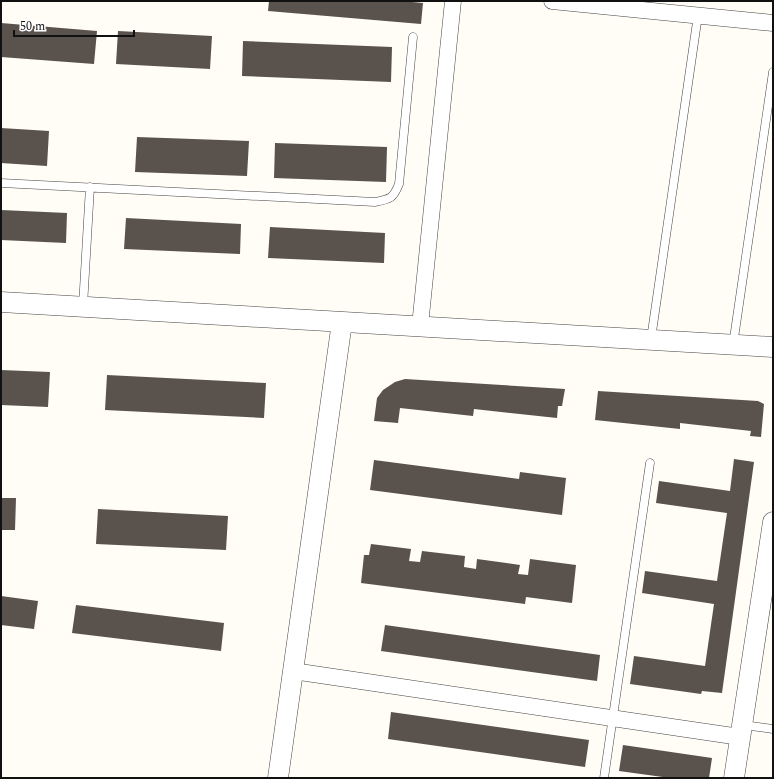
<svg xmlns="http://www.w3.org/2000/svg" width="774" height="779" font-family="Spectral,serif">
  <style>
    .building { fill: #5a524d }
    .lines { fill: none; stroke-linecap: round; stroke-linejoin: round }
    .service-casing { stroke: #444; stroke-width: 9 }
    .minor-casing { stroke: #444; stroke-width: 17 }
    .tertiary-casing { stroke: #444; stroke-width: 21 }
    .service { stroke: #fff; stroke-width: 8 }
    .minor { stroke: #fff; stroke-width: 16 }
    .tertiary { stroke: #fff; stroke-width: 20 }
  </style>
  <rect width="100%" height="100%" fill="#fffdf5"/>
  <path class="building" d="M269,1H402L423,3L421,24L268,11Z
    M1,23L97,31L94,64L1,57Z
    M118,31L212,36L210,69L116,64Z
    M243,41L392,47L391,82L242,76Z
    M1,128L49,131L47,166L1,163Z
    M137,137L249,141L247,176L135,172Z
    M275,143L387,147L386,182L274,178Z
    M1,210L67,213L66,243L1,240Z
    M126,218L241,224L240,254L124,249Z
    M270,227L385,233L384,263L268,258Z
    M1,370L50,372L48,407L1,405Z
    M107,375L266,383L264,418L105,410Z
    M405,379L565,389L562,406H558L557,418L474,409L473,416L400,408L398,423L374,421L377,398L383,390L395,382Z
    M598,391L758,401L764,404L761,437L750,436L751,431L680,423V429L595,420Z
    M734,459L754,462L722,693L702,691L701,694L630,684L634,656L705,666L714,604L642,593L645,571L717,581L727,513L656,503L659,481L730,491Z
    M374,460L519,479L520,472L566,478L562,515L370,490Z
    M1,498H16L15,530H1Z
    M98,509L228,516L226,550L96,544Z
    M371,544L411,549L409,561L420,562L422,551L465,556L464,567L476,569L477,559L520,565L518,574L528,575L530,559L576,565L572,603L526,597L525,604L361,583L364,555H369Z
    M1,596L38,601L34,629L1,625Z
    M76,605L224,623L221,651L72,633Z
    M385,625L600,655L597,681L381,651Z
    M391,712L589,740L585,767L388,739Z
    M623,745L712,758L709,778H670L619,771Z"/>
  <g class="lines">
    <g class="service-casing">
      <path id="service" d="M1,183L375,202C390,199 393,199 399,184L413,37
        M83,306L90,187
        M651,339L698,15
        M733,345L773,72
        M743,725L773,729
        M604,778L650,463"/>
    </g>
    <g class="minor-casing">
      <path id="minor" d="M552,1L773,23
        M420,326L453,1
        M293,671L740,737"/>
    </g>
    <g class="tertiary-casing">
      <path id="tertiary" d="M1,302L773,347
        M278,778L342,322
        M734,778L773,522"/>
    </g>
    <use href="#service" class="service"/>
    <use href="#minor" class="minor"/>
    <use href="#tertiary" class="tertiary"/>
  </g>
  <rect width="774" height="779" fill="none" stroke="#111111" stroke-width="4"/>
  <path d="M14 30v6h120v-6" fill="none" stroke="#111111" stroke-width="2"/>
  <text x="20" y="30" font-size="12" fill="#111111" stroke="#ffffff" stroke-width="3" paint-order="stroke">50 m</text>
</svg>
